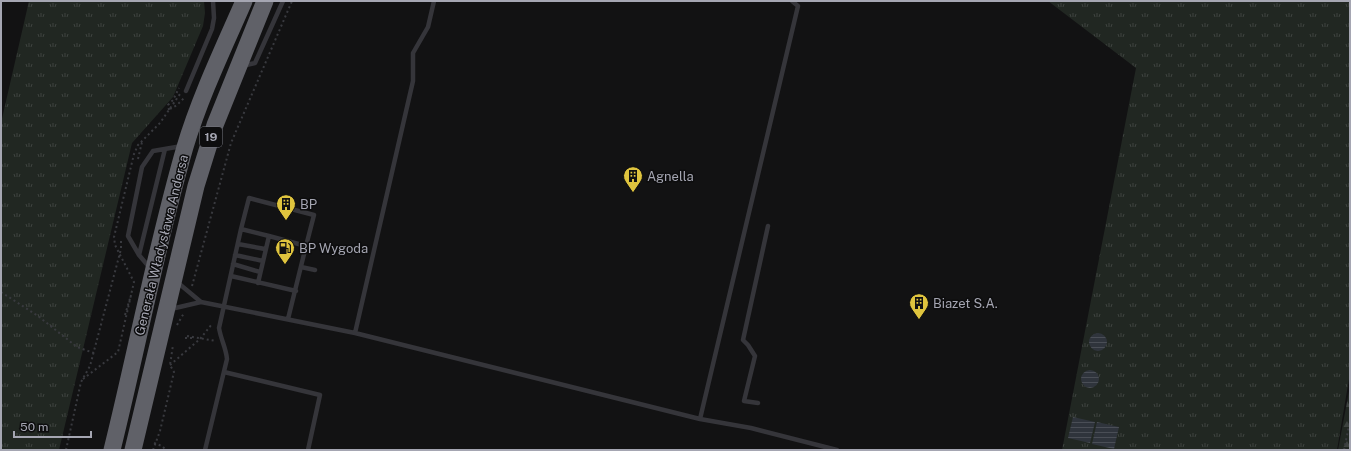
<svg xmlns="http://www.w3.org/2000/svg" width="1351" height="451" font-family="'Public Sans',sans-serif">
  <style>
    .grass { fill: url(#grass-tufts) }
    .forest { fill: url(#forest-firs) }
    .water { fill: url(#water-rules) }
    .lines { fill: none; stroke-linecap: round; stroke-linejoin: round }
    .path { stroke: #393a3f; stroke-width: 2; stroke-dasharray: 2 3; stroke-linecap: butt }
    .lane { stroke: #35353a; stroke-width: 4.5 }
    .highway { stroke: #606168; stroke-width: 17 }
    .labels { text-anchor: middle; stroke-width: 3; stroke-linejoin: round; paint-order: stroke }
    .shield { fill: #0d0d0e; stroke: #777881; stroke-width: 1 }
    .shield-label { font-size: 12px; font-weight: bold; fill: #a5a6b2 }
    .poi-label { font-size: 13px; fill: #a5a6b2; stroke: #0d0d0e; text-anchor: start }
    .street-label { font-size: 13px; fill: #a5a6b2; stroke: #0d0d0e }
  </style>
  <defs>
    <pattern id="grass-tufts" width="24" height="20" patternUnits="userSpaceOnUse"><rect width="24" height="20" fill="#212722"/><path d="M3 7l-1-3M5 7V3M7 7l1-3M15 17l-1-3M17 17v-4M19 17l1-3" fill="none" stroke="#3e4340"/></pattern>
    <pattern id="forest-firs" width="22" height="20" patternUnits="userSpaceOnUse"><rect width="22" height="20" fill="#212722"/><path d="M5 1l3.5 6h-7zM16 11l3.5 6h-7z" fill="#3e4340"/></pattern>
    <pattern id="water-rules" width="6" height="5" patternUnits="userSpaceOnUse"><rect width="6" height="5" fill="#2f343c"/><path d="M0 2.5h6" fill="none" stroke="#4a4e56"/></pattern>
  </defs>
  <rect width="100%" height="100%" fill="#121213"/>
  <path class="grass" d="M29,1H204L205,13L203,26L173,97L132,143L59,450H1V123Z
    M1048,1H1350V373L1337,450H1062L1136,68Z"/>
  <path class="forest" d="M1350,386V450H1338Z"/>
  <path class="water" d="M1089 342a9 9 0 1 1 18 0a9 9 0 1 1-18 0Z
    M1081 379a9 9 0 1 1 18 0a9 9 0 1 1-18 0Z
    M1073,417L1095,422L1090,443L1068,438Z
    M1097,422L1119,427L1114,449L1092,444Z"/>
  <g class="lines">
    <path class="path" d="M170,109L177,105L185,97
      M169,110L168,105L173,100L179,88
      M138,159L142,142
      M192,286L231,143L292,1
      M1,292L38,316L77,347L94,353
      M125,315L131,295
      M177,325L184,313
      M187,336L216,341
      M185,338H194
      M170,365L200,339L212,324
      M83,379L118,352L134,282L115,245L114,237L134,154L138,145L160,123L180,94
      M154,443L162,446L166,450
      M66,450L81,382L90,366L121,249V239
      M153,450L160,431L174,372L170,365L173,345
      M1344,450L1350,421"/>
    <path class="lane" d="M242,66L255,63L283,1
      M186,91L212,29L214,18L213,1
      M241,229L249,198L314,215L306,246L269,236
      M238,244L265,249
      M139,255L165,149
      M235,255L263,261
      M233,264L260,272
      M301,267L315,270
      M150,268L139,255L128,236L142,167L153,151L182,146
      M231,276L296,291
      M177,282L201,302
      M171,309L201,302L355,333L700,419L751,428L837,450
      M288,319L306,246
      M355,333L413,81V53L428,27L434,1
      M224,372L320,395L308,450
      M758,403L744,401L755,356L748,345L743,340L768,226
      M700,419L798,6L792,1
      M205,450L227,359C226,348 221,340 219,328L241,229L269,236L258,283"/>
    <path class="highway" d="M112,450C137,349 156,247 185,147C200,97 223,49 244,1
      M133,450L196,186L215,125L265,1"/>
  </g>
  <defs>
    <g id="building-pin" transform="scale(1)"><path d="M0 17L-7.5 6A9.5 9.5 0 1 1 7.5 6Z" fill="#dfc43e" stroke="#0d0d0e"/><path d="M-4-6H4V6H1V3H-1V6H-4ZM-2.5-4.3h1.7v1.8h-1.7ZM.8-4.3h1.7v1.8H.8ZM-2.5-1h1.7V.8h-1.7ZM.8-1h1.7V.8H.8Z" fill="#111"/></g>
    <g id="fuel-pin" transform="scale(1)"><path d="M0 17L-7.5 6A9.5 9.5 0 1 1 7.5 6Z" fill="#dfc43e" stroke="#0d0d0e"/><path d="M-5.5-6h7V0h2V4h1.3V-2.5L3-4.5l.8-.8L6-3V5H2.5V1h-1V6h-7ZM-4.2-4.7v3.2H.2V-4.7Z" fill="#111"/></g>
  </defs>
  <g fill-rule="evenodd">
    <use href="#building-pin" x="633" y="176"/>
    <use href="#building-pin" x="286" y="204"/>
    <use href="#fuel-pin" x="285" y="248"/>
    <use href="#building-pin" x="919" y="303"/>
  </g>
  <g class="labels">
    <rect class="shield" x="200" y="127" width="22" height="20" rx="3"/>
    <g class="shield-label">
      <text x="211" y="141">19</text>
    </g>
    <g class="poi-label">
      <text x="647" y="181">Agnella</text>
      <text x="300" y="209">BP</text>
      <text x="299" y="253">BP Wygoda</text>
      <text x="933" y="308">Biazet S.A.</text>
    </g>
    <g class="street-label">
      <text transform="translate(161 245) rotate(-76)" y="5">Generała Władysława Andersa</text>
    </g>
  </g>
  <rect width="1351" height="451" fill="none" stroke="#a5a6b2" stroke-width="4"/>
  <path d="M14 431v6h77v-6" fill="none" stroke="#a5a6b2" stroke-width="2"/>
  <text x="20" y="431" font-size="12" fill="#a5a6b2" stroke="#0d0d0e" stroke-width="3" paint-order="stroke">50 m</text>
</svg>
